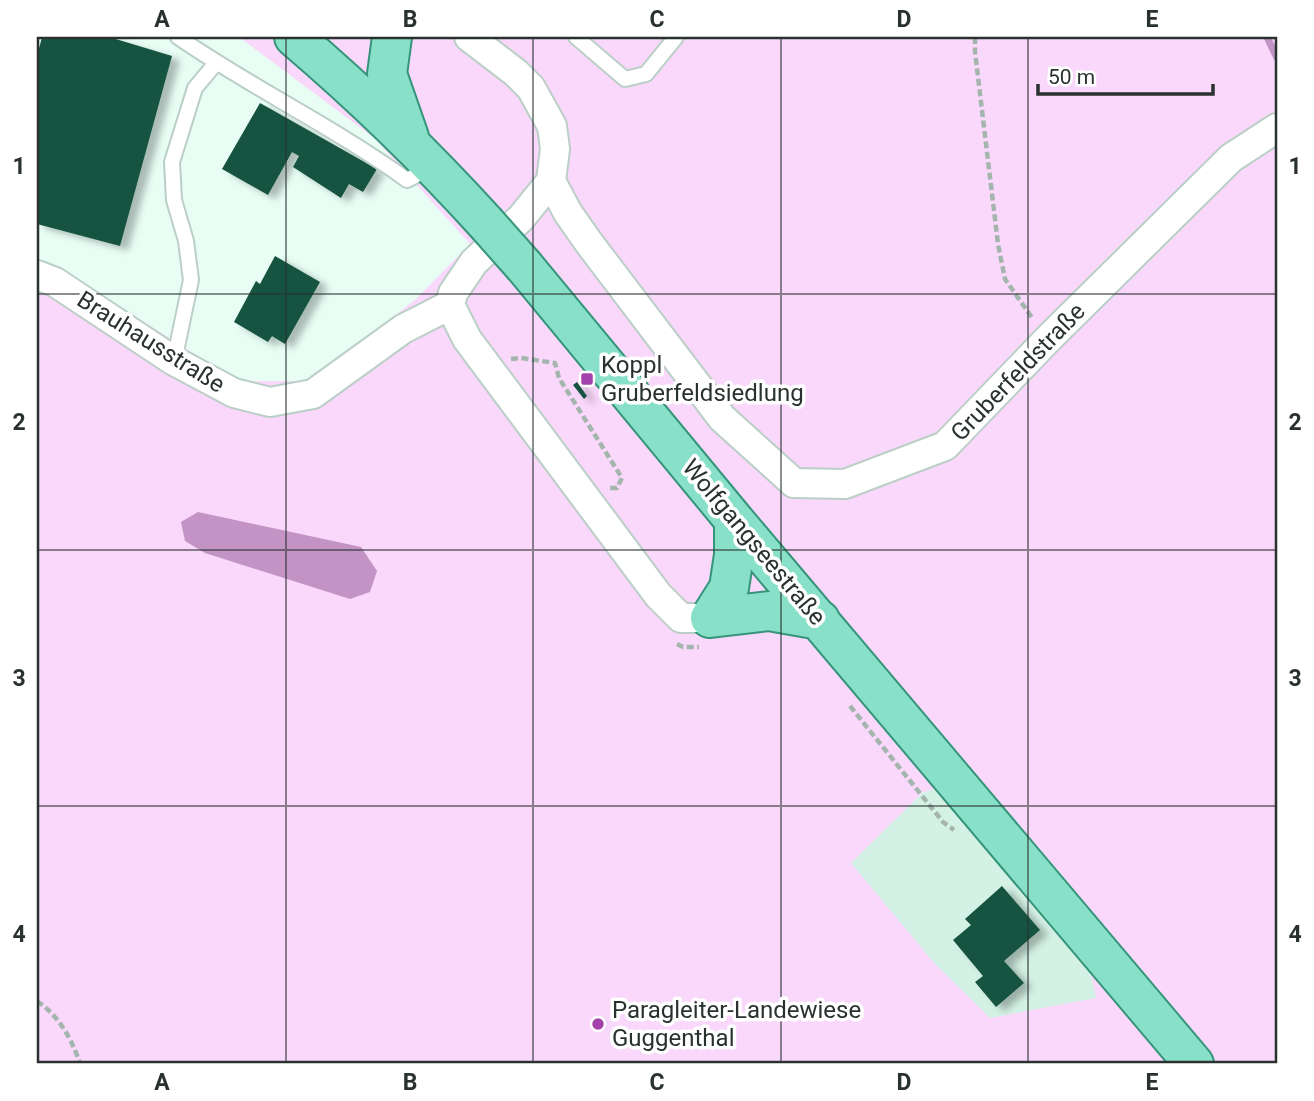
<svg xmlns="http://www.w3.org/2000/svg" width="1314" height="1101" font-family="Roboto,sans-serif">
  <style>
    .built { fill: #d4f1e5 }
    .green { fill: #f9d8fb; fill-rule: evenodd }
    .water { fill: #c293c4 }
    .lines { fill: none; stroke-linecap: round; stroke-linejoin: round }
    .stream { stroke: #c293c4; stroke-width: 7 }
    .building { fill: #145341; filter: url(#shadow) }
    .service-casing { stroke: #bbcfc7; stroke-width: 18 }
    .minor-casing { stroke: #bbcfc7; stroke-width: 32 }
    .primary-casing { stroke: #35957a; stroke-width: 42 }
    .path { stroke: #a4b5ae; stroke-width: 4.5; stroke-dasharray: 7 3.5; stroke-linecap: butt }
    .service { stroke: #fff; stroke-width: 14 }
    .minor { stroke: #fff; stroke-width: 28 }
    .primary { stroke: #89e0c8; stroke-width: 38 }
    .primary-bridge-casing { stroke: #35957a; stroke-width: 42; stroke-linecap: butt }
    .primary-bridge { stroke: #89e0c8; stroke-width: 38 }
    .grid { fill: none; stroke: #2a322f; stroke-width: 2; stroke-opacity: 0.55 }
    .poi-dot { fill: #a342aa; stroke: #fff; stroke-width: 2.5 }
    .labels { text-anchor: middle; stroke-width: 7; stroke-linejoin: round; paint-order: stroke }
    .street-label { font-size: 24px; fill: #2a322f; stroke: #fff }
    .poi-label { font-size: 24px; fill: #2a322f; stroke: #fff; text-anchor: start }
    .neatline { fill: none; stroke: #2a322f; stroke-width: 2.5 }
    .grid-label { font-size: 23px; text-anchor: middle; font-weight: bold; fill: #2a322f }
  </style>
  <defs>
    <filter id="shadow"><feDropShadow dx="8" dy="4.5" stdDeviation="3.5" flood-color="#0004"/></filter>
  </defs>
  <rect width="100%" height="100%" fill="#e8fef5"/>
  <path class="built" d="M974,774L1073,889L1097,998L990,1018L935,964L851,863L922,793Z"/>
  <path class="green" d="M239,37H1277V1064H37V268L74,278L238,381H311L416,299L470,244L374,138ZM974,774L1073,889L1096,998L990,1018L935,964L851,863L922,793Z"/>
  <path class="water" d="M198,512L361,547L377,571L370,592L350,599L205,553L185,541L181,522Z"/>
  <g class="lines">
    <path class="stream" d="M1267,37L1277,58"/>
  </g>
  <path class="building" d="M42,37H109L172,56L120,246L37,224V56Z
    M260,103L377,169L363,192L349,184L341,198L293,167L299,156L292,152L268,195L222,169Z
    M275,256L320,282L285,344L272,336L268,342L234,322L256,281L260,284Z
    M577,382L587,396L584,399L573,385Z
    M1002,886L1040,930L1004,961L1024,983L996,1007L975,982L983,976L953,940L971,925L965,919Z"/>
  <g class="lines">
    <g class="service-casing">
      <path id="service" d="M178,37C252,88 334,127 407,180L430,168
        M576,37L625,79L646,74L676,37
        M174,361L191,280L186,241L174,200L172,162L195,88L216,63"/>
    </g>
    <g class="minor-casing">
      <path id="minor" d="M469,37L516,73L531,88L552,126L555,149L551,181L521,218L474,262L453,293L450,305L467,339L658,595L681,618H710
        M551,181L568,213L589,243L722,418L794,483L845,484L945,446L1050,337L1231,158L1277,128
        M37,275L55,282L174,361L234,393L270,402L313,394L403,329L450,305"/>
    </g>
    <g class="primary-casing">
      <path id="primary" d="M294,37C362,95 425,156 485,222
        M392,37L387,74L409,137
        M524,266L734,520L1194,1064
        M710,618L769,611L820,620
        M710,618L729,588L734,555V520"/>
    </g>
    <path class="path" d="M975,37V52L998,244L1005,279L1033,319
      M511,359L521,358L555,363L559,378L622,478L617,488H609
      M677,644L683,647H699
      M850,706L943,822L954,830
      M37,1001C59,1016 72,1039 80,1064"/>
    <use href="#service" class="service"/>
    <use href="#minor" class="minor"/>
    <use href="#primary" class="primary"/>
    <g class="primary-bridge-casing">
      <path id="primary-bridge" d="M485,222L524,266"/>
    </g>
    <use href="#primary-bridge" class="primary-bridge"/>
  </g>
  <path class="grid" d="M286,37V1064M533,37V1064M781,37V1064M1028,37V1064M37,294H1277M37,550H1277M37,806H1277"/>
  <g class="poi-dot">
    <rect x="580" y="372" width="14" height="14" rx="3.5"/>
    <circle cx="598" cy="1024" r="7"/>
  </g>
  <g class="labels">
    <g class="street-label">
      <text transform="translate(151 342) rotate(32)" y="8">Brauhausstraße</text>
      <text transform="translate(1018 372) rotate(-46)" y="8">Gruberfeldstraße</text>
      <text transform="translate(754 542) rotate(50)" y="8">Wolfgangseestraße</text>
    </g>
    <g class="poi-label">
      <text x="601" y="373">Koppl<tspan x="601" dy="28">Gruberfeldsiedlung</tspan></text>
      <text x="612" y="1018">Paragleiter-Landewiese<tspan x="612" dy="28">Guggenthal</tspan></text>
    </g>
  </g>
  <rect width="1314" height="1101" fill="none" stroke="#ffffff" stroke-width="77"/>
  <path d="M1038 84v10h175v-10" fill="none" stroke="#2a322f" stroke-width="3.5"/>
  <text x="1048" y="84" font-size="21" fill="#2a322f" stroke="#ffffff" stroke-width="5" paint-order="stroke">50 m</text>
  <rect x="38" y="38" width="1238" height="1024" class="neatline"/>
  <g class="grid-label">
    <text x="162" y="27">A</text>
    <text x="410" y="27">B</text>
    <text x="657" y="27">C</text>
    <text x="904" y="27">D</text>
    <text x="1152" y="27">E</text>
    <text x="19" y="174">1</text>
    <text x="1295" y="174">1</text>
    <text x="19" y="430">2</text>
    <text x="1295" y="430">2</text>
    <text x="19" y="686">3</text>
    <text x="1295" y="686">3</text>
    <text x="19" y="942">4</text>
    <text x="1295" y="942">4</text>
    <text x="162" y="1090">A</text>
    <text x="410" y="1090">B</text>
    <text x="657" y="1090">C</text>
    <text x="904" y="1090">D</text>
    <text x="1152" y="1090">E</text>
  </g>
</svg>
